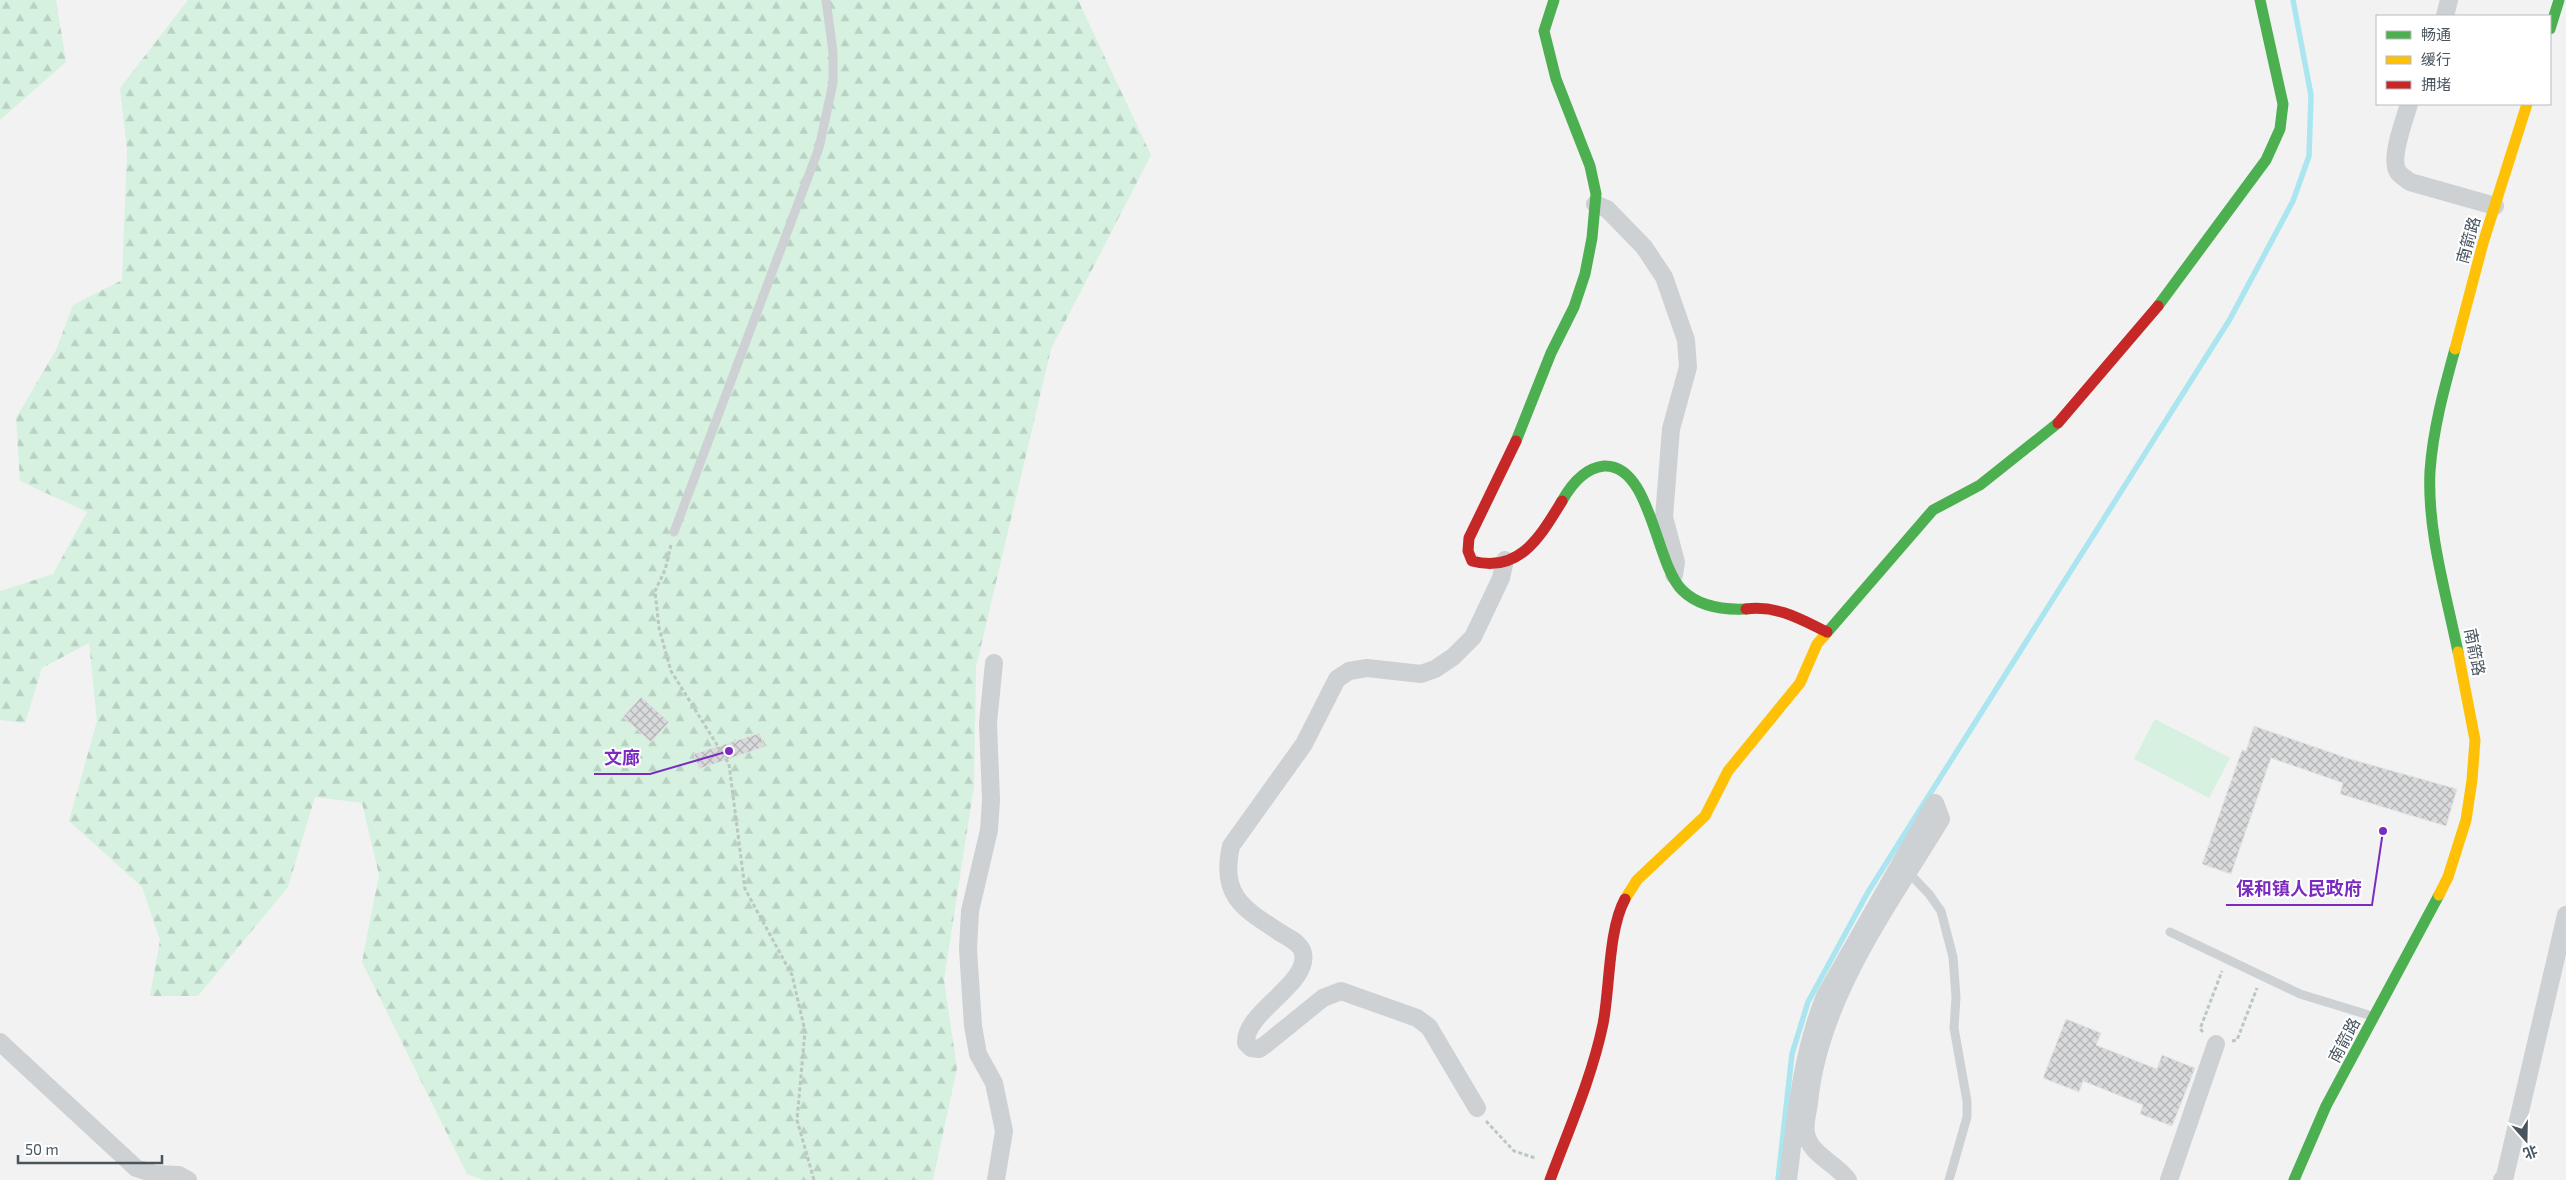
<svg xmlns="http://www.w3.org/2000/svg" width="2566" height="1180" font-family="'Exo 2','Noto Sans SC',sans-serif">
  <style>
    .grass { fill: #d6f1df }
    .forest { fill: url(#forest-firs) }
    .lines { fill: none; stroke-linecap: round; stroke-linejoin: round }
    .stream { stroke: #aae5f0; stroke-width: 5.5 }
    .building { fill: url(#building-cross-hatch); stroke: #e3e4e4 }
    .path { stroke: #bbc8c2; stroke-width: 3; stroke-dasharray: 4 2.5; stroke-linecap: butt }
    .lane { stroke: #cdd1d3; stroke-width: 9 }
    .street { stroke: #cdd1d3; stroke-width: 18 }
    .fast { stroke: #4caf50; stroke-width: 11 }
    .slow { stroke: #ffc107; stroke-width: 11 }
    .jam { stroke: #c62828; stroke-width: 11 }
    .labels { text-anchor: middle; stroke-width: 4; stroke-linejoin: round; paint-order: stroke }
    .street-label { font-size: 16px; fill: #48555f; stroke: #fff }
    .leader { fill: none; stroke: #7b2cbf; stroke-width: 2 }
    .callout-dot { fill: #7b2cbf; stroke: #fff; stroke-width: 2 }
    .callout-label { font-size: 18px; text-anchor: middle; font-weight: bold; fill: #7b2cbf; stroke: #fff; stroke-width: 4; stroke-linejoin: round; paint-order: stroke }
  </style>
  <defs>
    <pattern id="forest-firs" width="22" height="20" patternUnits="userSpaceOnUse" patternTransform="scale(1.25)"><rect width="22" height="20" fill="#d6f1df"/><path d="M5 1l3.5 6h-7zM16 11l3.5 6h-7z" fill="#b9d1c2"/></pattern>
    <pattern id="building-cross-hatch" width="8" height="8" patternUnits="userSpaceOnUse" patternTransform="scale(1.25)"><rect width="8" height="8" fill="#d9dadb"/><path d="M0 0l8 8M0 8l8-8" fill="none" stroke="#b2b4b5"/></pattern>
  </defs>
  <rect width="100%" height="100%" fill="#f2f2f2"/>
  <path class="grass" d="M2155,719L2230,758L2209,798L2134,759Z"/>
  <path class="forest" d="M0,0H56L66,62L0,120Z
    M188,0H1078L1151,155L1051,349L976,667L974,786L944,980L957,1068L933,1180H483L467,1174L362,962L379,875L362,803L315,797L288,887L198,996H150L160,940L142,887L69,821L97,721L89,643L42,668L25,723L0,720V591L53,574L87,512L20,481L16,418L56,350L73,305L122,280L127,149L120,88Z"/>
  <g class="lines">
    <path class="stream" d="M1778,1180L1792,1054L1808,1002L1868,892L2230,319L2293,201L2309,156L2311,95L2293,0"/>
  </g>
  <path class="building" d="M641,697L669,722L651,742L623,717Z
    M2254,726L2350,759L2457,789L2446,826L2340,794L2343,783L2271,758L2231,874L2202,864L2242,750L2246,751Z
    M760,733L764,747L699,769L694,754Z
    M2066,1019L2101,1033L2096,1045L2157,1069L2162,1055L2195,1068L2172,1126L2140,1114L2143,1105L2083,1081L2079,1092L2043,1078Z"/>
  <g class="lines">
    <path class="path" d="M671,545L665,570L655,591L659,628L671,671L729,764L745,889L792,975L805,1031L797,1120L814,1180
      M2203,1032L2200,1029L2222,971
      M2232,1041L2237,1040L2257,988
      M1486,1121L1514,1151L1535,1158"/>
    <path class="lane" d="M674,532L819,148L833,83V52L826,0
      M1909,873L1929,894L1941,911L1953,957L1956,997L1954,1028L1967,1101V1117L1949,1180
      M2170,932L2300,994L2372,1016"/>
    <path class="street" d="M2445,16L2449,0
      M2409,104C2405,119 2389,158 2398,172C2401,176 2406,179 2410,182L2495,206
      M1595,204L1607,209L1644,247L1664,277L1686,340L1688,367L1671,429L1664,517L1676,562L1674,575
      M994,663L988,723L991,800L989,830L970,911L968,949L973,1026L978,1054L994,1083L1004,1131L996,1180
      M0,1042L136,1168L155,1174L179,1175L188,1180
      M1477,1108L1429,1027L1417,1018L1341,991L1323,998L1265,1045L1259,1049L1251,1048L1246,1043C1244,1012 1310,984 1303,953C1301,944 1291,939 1284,935C1246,910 1219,898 1231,846L1304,744L1337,679L1349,671L1367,668L1421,674L1435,669L1453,657L1473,637L1501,578L1505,560
      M1788,1180C1796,1117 1801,1055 1825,996L1935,803L1941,819C1888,907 1819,998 1809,1103C1808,1111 1804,1124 1806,1133C1810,1155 1836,1163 1848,1180
      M2169,1180L2216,1044
      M2502,1180L2505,1176L2566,915"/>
    <path class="fast" d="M2550,29L2559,0
      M2158,306L2266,160L2280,129L2283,104L2260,0
      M2455,349C2444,389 2433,429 2430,471C2427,531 2446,593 2458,652
      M1516,441L1551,353L1574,307L1585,274L1592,238L1596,194L1590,166L1556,79L1544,31L1554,0
      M1562,501C1571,485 1584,468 1604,466C1651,464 1655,563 1682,590C1699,607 1723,610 1746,609
      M1824,636L1933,510L1980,485L2058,423
      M2294,1180L2326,1106L2439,895"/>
    <path class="slow" d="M2455,349L2483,243L2527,104
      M2439,895L2448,877L2466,820L2472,780L2475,740L2458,652
      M1625,899L1637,880L1705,816L1728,771L1800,683L1817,644L1824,636"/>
    <path class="jam" d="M2058,423L2158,306
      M1516,441L1469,538L1468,551L1472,561C1520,574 1541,535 1562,501
      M1746,609C1777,605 1800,619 1827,632
      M1550,1180C1569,1129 1592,1077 1603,1024C1610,989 1608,930 1625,899"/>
  </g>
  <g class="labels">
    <g class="street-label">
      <text transform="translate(2468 240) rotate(-74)" y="6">南箭路</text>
      <text transform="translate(2475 652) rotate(79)" y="6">南箭路</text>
      <text transform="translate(2344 1040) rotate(-62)" y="6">南箭路</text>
    </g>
  </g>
  <path class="leader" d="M729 751L650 774H594M2383 831L2372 905H2226"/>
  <g class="callout-dot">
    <circle cx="729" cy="751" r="5"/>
    <circle cx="2383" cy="831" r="5"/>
  </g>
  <g class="callout-label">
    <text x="622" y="764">文廊</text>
    <text x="2299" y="895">保和镇人民政府</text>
  </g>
  <rect x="2376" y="15" width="175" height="90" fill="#ffffff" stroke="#b6bbbf"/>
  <rect x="2386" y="31" width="25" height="8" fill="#4caf50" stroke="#b6bbbf"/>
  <text x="2421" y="40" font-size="15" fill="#48555f">畅通</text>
  <rect x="2386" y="56" width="25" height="8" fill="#ffc107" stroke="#b6bbbf"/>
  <text x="2421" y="65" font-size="15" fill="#48555f">缓行</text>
  <rect x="2386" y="81" width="25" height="8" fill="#c62828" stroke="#b6bbbf"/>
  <text x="2421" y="90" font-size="15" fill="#48555f">拥堵</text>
  <g transform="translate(2526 1140) rotate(160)" stroke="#ffffff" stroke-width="4" paint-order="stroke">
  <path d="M0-4L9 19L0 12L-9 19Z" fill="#48555f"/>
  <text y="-8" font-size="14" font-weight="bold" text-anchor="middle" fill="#48555f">北</text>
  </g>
  <path d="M18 1155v8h144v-8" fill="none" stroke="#48555f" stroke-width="2.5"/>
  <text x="25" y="1155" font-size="15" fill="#48555f" stroke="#ffffff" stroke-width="4" paint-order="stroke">50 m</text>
</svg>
